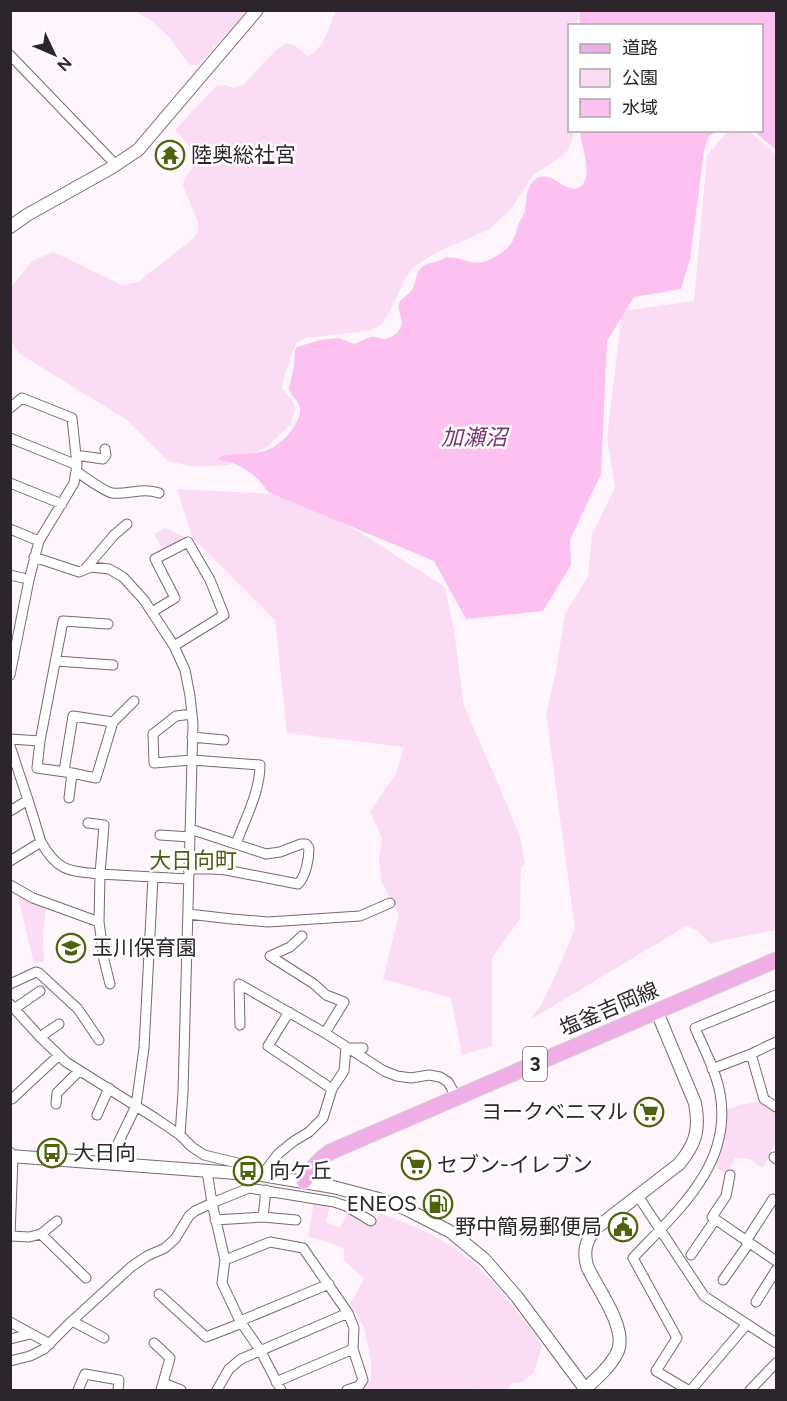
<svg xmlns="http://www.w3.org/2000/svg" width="787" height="1401" font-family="Figtree,'Noto Sans JP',sans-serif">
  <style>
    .green { fill: #faddf4 }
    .water { fill: #fcc1f0 }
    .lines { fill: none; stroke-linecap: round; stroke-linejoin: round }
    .minor-casing { stroke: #786774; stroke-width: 11 }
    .tertiary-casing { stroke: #786774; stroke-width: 14 }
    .primary-casing { stroke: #d5d3d5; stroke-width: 17 }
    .minor { stroke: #fff; stroke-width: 9 }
    .tertiary { stroke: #fff; stroke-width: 12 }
    .primary { stroke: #f0aee6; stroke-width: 15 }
    .labels { text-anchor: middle; stroke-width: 5; stroke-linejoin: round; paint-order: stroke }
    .shield { fill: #fff; stroke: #6b666b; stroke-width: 1.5 }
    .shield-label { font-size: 20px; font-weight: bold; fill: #2c252b }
    .poi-label { font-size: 21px; fill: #2c252b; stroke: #fff; text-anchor: start }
    .street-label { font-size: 21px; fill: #2c252b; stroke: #fff }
    .water-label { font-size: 22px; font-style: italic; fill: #78346e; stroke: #fff }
    .neighbourhood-label { font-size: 22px; fill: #4b5e13; stroke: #fff }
  </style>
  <rect width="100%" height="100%" fill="#fef6fc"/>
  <path class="green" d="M211,10L213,12L215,10L251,11L216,48L213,45V48L199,65H190L169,37L151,20L134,11Z
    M336,11H579L577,25L570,26V130L574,131V134L568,150L561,157L533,175L511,209L488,230L435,253L413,268L404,280L390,312L382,324L369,331L306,338L296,343L283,380L282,389L291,398L296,408L290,425L267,447L228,465L195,467L168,461L127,420L20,354L11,343V287L32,261L53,252L122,285L138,282L194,238L198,231V222L183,186C184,172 197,171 197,155L175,130L216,86L225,85L234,88L244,84L274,52L286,43L294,45L307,56C324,51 329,26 336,11Z
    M728,131H746L750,132L776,155V930L710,943L697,930L686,926L530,1020L541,1005L555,976L575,929L546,714L556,671L565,614L588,576L592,535L615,487L607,438L622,311L694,301L707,155Z
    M177,489L292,495L361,533L445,587L454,630L464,706L496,779L520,836L525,863L521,868L520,919L492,958V1046L462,1055L451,998L383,979L399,914L381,881L379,859L382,838L370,811L396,774L404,747L287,733L275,620L192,537Z
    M165,528L187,538L163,550L154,534Z
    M18,896L46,907L43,936L44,961L34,964Z
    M758,1101L776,1112V1141L763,1168L749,1159L735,1158L727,1174L722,1172L715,1166L725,1134L727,1110L733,1107Z
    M314,1201L330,1204L326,1222L340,1228L348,1211L372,1226L380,1213C411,1225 445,1238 470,1260C497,1283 522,1318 542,1346L534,1372L523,1382L512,1383L507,1390H479L475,1388L472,1390H360L371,1380V1360L364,1327L350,1304L364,1279L344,1260V1249L326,1241L308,1237Z"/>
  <path class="water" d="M579,11H776V150L754,131L762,130V26L580,25Z
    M580,131H718L709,136L704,151L690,259L681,289L634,297L607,341L601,474L570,540L571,565L543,611L466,619L434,561L268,492C259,478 250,471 235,464C229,461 223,462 217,459L222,456C253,451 269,459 291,431C295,425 301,417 300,409C300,401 291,397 289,389L294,367L295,350L297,347L320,340L339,338L354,344C360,342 365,338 371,337C375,336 380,339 384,339C393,338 403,330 402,321C401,315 397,309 399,303C403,296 411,294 414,286C416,280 417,270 423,266C427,263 432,263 436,262C439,261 442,259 445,258C460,255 471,268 489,260C498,256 509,249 513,240C516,235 517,228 519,223C521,219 524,215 525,211C527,199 525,186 537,178C553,169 569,200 583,184C592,172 581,144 580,131Z"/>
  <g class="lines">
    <g class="minor-casing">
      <path id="minor" d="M10,55L116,165
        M10,408L22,398L72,418L77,465L74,483L39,541L29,580L10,675
        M10,438L77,465
        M76,455L103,459L106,455L105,449
        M76,471C83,476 105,492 112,493C128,495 143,487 159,493
        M10,483L62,504
        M10,529L39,541
        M34,557L79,572L91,567L109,569L123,577L144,600L174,646L185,670L190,696L193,724L183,1092L180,1135
        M86,568L114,535L127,524
        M10,575L23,578
        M152,612L175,598L155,559L188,542L210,580L224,615L174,646
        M56,661L113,665
        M192,714L176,716L153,734L154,763L192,760L260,765C260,792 245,819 236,844
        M192,737L224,740
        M10,739L40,741L63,621L108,624
        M40,741L37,768L72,773L96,778L113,722L134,701
        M10,746L28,800L10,811
        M64,771L73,716L113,722
        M69,798L72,773
        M160,835L190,837
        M41,842C58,872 69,871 100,874L104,825L88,823
        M10,861L41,842L28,800
        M188,869H212L226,870L298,884C306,876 309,859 309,848L306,844H301L280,852L266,854L190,829
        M10,885L33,898L99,922L104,960L110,984
        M188,914L232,919L268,922L360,916L390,903
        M99,922L100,874L188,879
        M302,936L290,947L270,956L314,984L326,995L344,1002L325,1033
        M10,984L36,972L39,973L78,1009L99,1040
        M10,1004L40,1037L66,1062L155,1118L180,1135L192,1147L204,1155L250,1166L256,1169L258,1175
        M14,1009L40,991
        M289,1012L268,1046L332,1089
        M240,1025L239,984L325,1033L384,1071L397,1076L411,1078L429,1075L440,1077L448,1082L457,1098
        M40,1037L59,1024
        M751,1054L776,1042
        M712,1069L751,1054L764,1099L776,1107
        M12,1099L58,1056
        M56,1104L57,1093L79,1071
        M97,1115L109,1088
        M10,1152L13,1157L10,1236
        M774,1157L776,1159
        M108,1164L136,1106L144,1048L153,877
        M207,1171L212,1203L225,1260L222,1283L240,1321L260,1350L281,1390
        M262,1175L278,1154L294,1141L309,1132L323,1118L332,1089L344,1071L346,1048H363
        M730,1175L726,1196L712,1217L776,1261
        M638,1196L704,1296L776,1343
        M263,1217L296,1220
        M215,1220L263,1217L266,1190
        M41,1234L57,1221
        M11,1236L29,1237L41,1234L86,1278
        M746,1241L773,1199
        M691,1255L715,1220
        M225,1260L270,1242L303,1248L348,1313L354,1328L353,1349L363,1380L359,1386L347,1390
        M723,1280L749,1243
        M159,1294L206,1337L242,1323
        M756,1302L776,1270
        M72,1321L104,1338
        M240,1321L329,1284
        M10,1322L50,1344
        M10,1339L30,1334
        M154,1343L170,1358L161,1390
        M10,1361L30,1356L44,1349L72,1321L131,1267L147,1256L165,1248L175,1239L189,1216L195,1211L212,1203L249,1188L334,1202L346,1206L371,1221
        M276,1382L353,1349
        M163,1383L181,1390
        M78,1390L85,1374L119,1380L118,1390
        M217,1390L229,1369L241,1359L348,1313
        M688,1390L656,1371L677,1338L633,1258C677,1211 733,1165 720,1093C716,1071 704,1049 695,1028L776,995
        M691,1390L747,1324
        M750,1390L776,1363"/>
    </g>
    <g class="tertiary-casing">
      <path id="tertiary" d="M10,227L27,215L111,168L138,150L257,10
        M10,1156L262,1175L333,1187L379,1199L406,1209L451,1232L485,1260L517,1297L586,1390
        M585,1389C596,1379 610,1367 617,1353C629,1329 597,1289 587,1266C583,1251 586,1241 595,1229L679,1164C696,1144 700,1129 695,1103L657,1012"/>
    </g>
    <g class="primary-casing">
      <path id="primary" d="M304,1181C311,1169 318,1160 330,1152L776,960"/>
    </g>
    <use href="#minor" class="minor"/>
    <use href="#tertiary" class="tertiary"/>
    <use href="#primary" class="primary"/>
  </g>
  <defs>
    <g id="temple-ring" transform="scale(1.5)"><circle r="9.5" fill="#fff" stroke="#4f630e" stroke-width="1.5"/><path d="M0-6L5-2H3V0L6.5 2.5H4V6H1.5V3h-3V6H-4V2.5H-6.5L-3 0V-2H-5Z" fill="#4f630e"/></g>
    <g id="school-ring" transform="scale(1.5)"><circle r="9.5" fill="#fff" stroke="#4f630e" stroke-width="1.5"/><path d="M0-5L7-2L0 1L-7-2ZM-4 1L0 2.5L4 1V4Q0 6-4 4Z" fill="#4f630e"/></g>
    <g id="supermarket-ring" transform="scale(1.5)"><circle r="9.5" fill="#fff" stroke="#4f630e" stroke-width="1.5"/><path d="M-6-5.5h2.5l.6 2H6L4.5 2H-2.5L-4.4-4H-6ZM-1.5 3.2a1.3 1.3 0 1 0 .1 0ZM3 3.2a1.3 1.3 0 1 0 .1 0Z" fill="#4f630e"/></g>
    <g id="bus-ring" transform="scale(1.5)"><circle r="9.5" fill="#fff" stroke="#4f630e" stroke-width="1.5"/><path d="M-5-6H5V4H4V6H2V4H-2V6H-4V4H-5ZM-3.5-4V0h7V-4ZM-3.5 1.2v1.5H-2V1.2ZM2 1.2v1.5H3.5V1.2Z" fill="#4f630e"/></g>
    <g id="fuel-ring" transform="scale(1.5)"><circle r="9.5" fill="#fff" stroke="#4f630e" stroke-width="1.5"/><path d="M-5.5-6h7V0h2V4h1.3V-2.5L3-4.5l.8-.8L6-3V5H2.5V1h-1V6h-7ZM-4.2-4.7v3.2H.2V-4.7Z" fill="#4f630e"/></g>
    <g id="civic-ring" transform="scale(1.5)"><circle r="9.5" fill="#fff" stroke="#4f630e" stroke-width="1.5"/><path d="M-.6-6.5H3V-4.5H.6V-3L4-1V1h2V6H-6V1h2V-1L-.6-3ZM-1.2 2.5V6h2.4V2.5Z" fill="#4f630e"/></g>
  </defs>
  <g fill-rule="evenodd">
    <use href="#temple-ring" x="170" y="155"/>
    <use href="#school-ring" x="71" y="948"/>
    <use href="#supermarket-ring" x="649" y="1112"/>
    <use href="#bus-ring" x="52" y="1153"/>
    <use href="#supermarket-ring" x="416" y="1165"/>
    <use href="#bus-ring" x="248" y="1171"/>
    <use href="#fuel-ring" x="438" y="1204"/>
    <use href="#civic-ring" x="623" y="1227"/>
  </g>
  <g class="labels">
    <rect class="shield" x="523" y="1047" width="24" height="34" rx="4.5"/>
    <g class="shield-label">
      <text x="535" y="1071">3</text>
    </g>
    <g class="poi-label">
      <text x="191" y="162">陸奥総社宮</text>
      <text x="92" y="955">玉川保育園</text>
      <text x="628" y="1119" text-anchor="end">ヨークベニマル</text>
      <text x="73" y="1160">大日向</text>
      <text x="437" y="1172">セブン-イレブン</text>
      <text x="269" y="1178">向ケ丘</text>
      <text x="417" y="1211" text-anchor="end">ENEOS</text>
      <text x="602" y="1234" text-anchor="end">野中簡易郵便局</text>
    </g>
    <g class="street-label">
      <text transform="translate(609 1009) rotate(-23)" y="7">塩釜吉岡線</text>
    </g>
    <g class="water-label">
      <text x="474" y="445">加瀬沼</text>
    </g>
    <g class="neighbourhood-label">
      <text x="193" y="868">大日向町</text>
    </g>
  </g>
  <rect width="787" height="1401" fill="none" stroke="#2c252b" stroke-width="24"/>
  <rect x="568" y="24" width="195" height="108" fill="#ffffff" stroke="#aba8aa" stroke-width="1.5"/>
  <rect x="580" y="44" width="30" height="9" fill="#f0aee6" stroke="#aba8aa" stroke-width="1.5"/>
  <text x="622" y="54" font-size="18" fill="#2c252b">道路</text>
  <rect x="580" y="69" width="30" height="18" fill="#faddf4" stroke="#aba8aa" stroke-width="1.5"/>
  <text x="622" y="84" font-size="18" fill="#2c252b">公園</text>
  <rect x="580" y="99" width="30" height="18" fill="#fcc1f0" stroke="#aba8aa" stroke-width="1.5"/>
  <text x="622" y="114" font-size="18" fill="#2c252b">水域</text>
  <g transform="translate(54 54) rotate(134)" stroke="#ffffff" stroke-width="4.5" paint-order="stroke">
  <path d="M0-4.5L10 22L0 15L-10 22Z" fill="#2c252b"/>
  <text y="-9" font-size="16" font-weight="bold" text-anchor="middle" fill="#2c252b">N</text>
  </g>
</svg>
